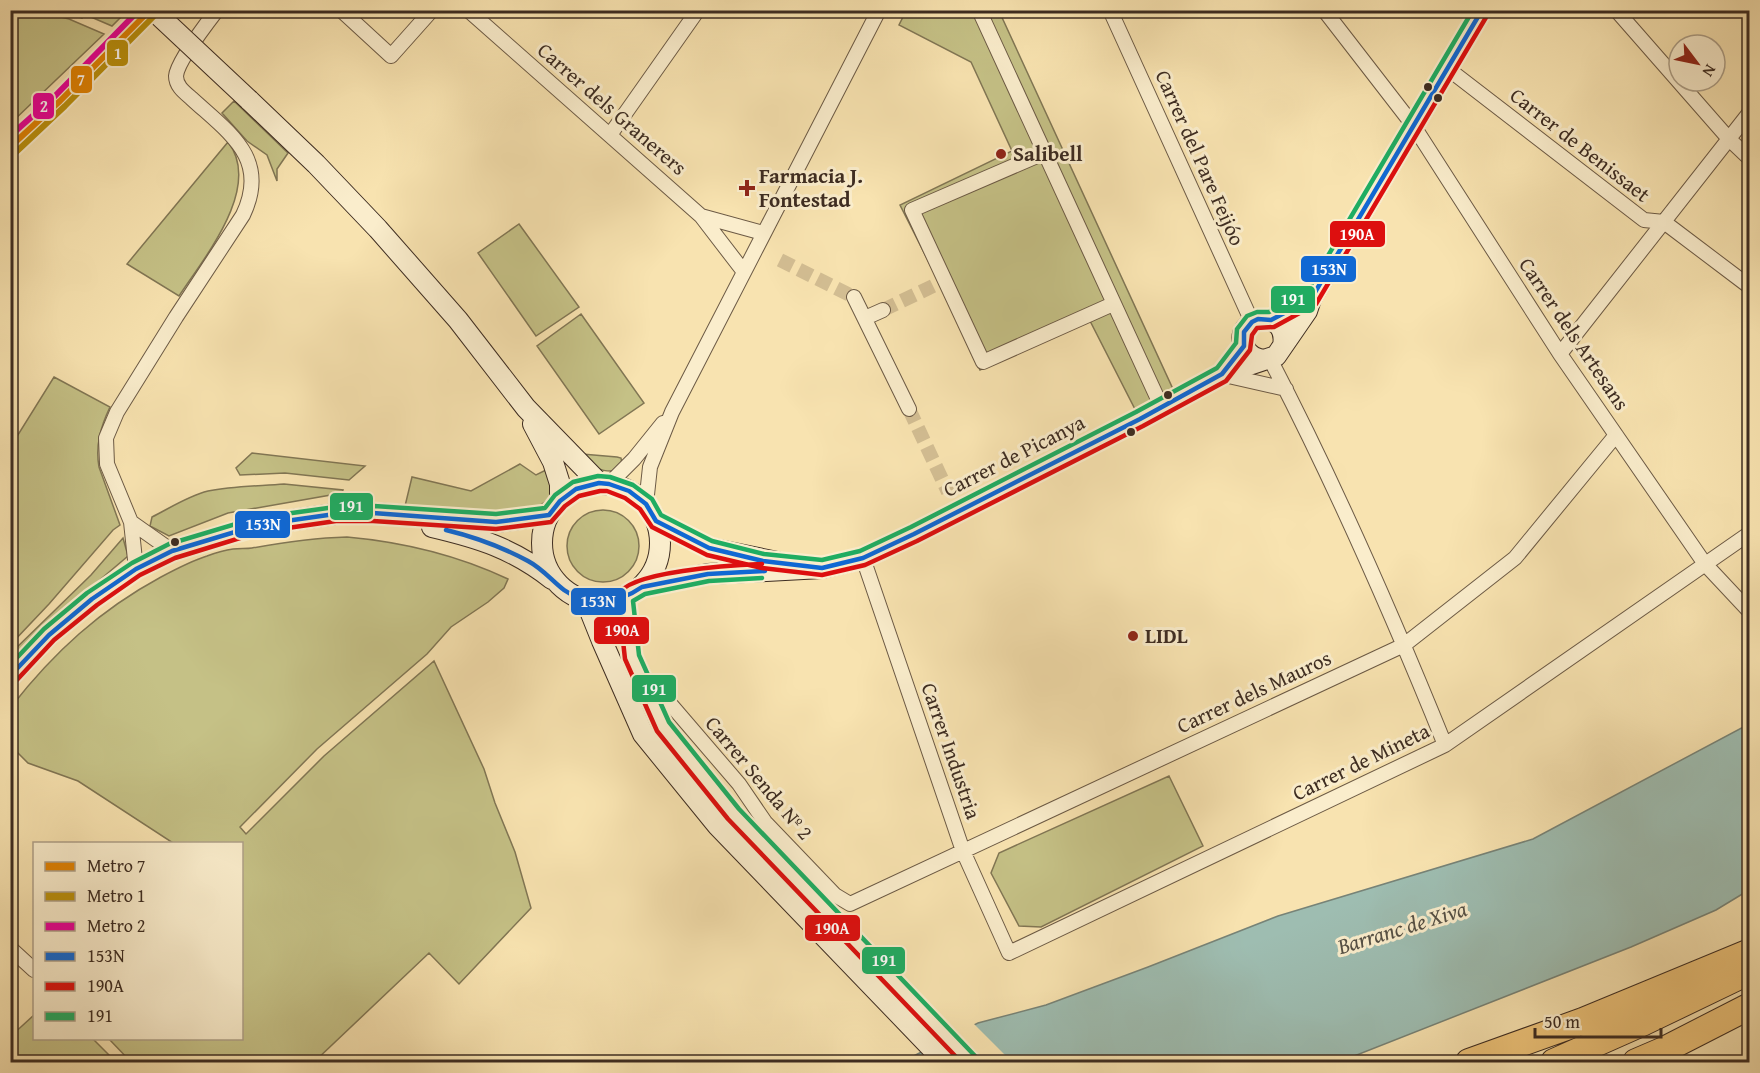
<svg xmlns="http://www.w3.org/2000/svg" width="1760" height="1073" font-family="'Gentium Book Plus',serif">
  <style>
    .green { fill: #c5c186; stroke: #817654; stroke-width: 1.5 }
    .water { fill: #9ebdb1; stroke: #778377; stroke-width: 1.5 }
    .pier { fill: #f8e3b0 }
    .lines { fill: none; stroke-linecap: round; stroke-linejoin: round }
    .street-tunnel { stroke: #d3be93; stroke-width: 14; stroke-dasharray: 14 7; stroke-linecap: butt }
    .street-casing { stroke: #6c5a45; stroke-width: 16 }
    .secondary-casing { stroke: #3d2c21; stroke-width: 22 }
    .highway-casing { stroke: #3d2c21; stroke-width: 28 }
    .street { stroke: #faedcc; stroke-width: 14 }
    .secondary { stroke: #faedcc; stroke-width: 20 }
    .highway { stroke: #ecc278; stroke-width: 26 }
    .rail-casing { stroke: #3d2c21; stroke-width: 7 }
    .rail { stroke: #faedcc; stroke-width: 4.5; stroke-dasharray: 14; stroke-linecap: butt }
    .secondary-bridge-casing { stroke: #3d2c21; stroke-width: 22; stroke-linecap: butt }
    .secondary-bridge { stroke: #faedcc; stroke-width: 20 }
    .bus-1-casing { stroke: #faedcc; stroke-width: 9 }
    .bus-2-casing { stroke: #faedcc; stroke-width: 9 }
    .bus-3-casing { stroke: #faedcc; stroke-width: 9 }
    .bus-1 { stroke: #1068d3; stroke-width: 4.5 }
    .bus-2 { stroke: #dd0f0f; stroke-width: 4.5 }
    .bus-3 { stroke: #1fad62; stroke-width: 4.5 }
    .metro-1-casing { stroke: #faedcc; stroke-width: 10 }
    .metro-2-casing { stroke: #faedcc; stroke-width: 10 }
    .metro-3-casing { stroke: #faedcc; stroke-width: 10 }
    .metro-1 { stroke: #e08203; stroke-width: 6 }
    .metro-2 { stroke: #ba900c; stroke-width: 6 }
    .metro-3 { stroke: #e70095; stroke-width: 6 }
    .bus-dot { fill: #3d2c21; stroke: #faedcc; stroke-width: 2 }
    .poi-dot { fill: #8f2418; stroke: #faedcc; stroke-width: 2 }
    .labels { text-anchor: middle; stroke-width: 6; stroke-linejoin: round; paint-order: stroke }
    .street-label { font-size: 21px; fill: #3d2c21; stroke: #faedcc }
    .poi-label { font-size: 21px; font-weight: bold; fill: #3d2c21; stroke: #faedcc; text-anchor: start }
    .water-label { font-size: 22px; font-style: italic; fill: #555045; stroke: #faedcc }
    .line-badge { stroke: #faedcc; stroke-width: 2 }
    .badge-label { font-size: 16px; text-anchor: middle; font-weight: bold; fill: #fff }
  </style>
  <rect width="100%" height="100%" fill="#f8e3b0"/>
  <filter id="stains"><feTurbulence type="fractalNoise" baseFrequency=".00333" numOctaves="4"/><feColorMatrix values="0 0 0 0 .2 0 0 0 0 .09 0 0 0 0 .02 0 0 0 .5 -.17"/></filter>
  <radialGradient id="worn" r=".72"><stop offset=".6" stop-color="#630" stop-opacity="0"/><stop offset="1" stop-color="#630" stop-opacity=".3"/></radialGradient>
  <path class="green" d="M34,10L69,19L104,34L11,123V11Z
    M60,11L127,10V11L112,26L84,14L82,18Z
    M906,11H999L1178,400L1140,419L1089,319L980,370L949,302L900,205L1012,151L971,62L899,25Z
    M234,101L288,153L277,169V181L267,155L247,141L222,113Z
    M228,142C263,187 204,258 179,296L127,264Z
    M519,224L579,307L536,336L478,253Z
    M581,314L644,403L599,434L537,346Z
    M54,377L110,407C101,426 95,445 99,467L120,525L113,530L49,604L11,644V446Z
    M252,453L365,466L349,480L285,473L240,475L236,468Z
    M582,454L617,457L621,458L622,464L614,471C597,472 593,465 582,454Z
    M520,464L536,475L550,468L551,495L547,501L539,506L530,509L477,513L405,506L412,477L471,491Z
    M284,484L343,490L342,493L228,513L169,536L150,526L152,517C170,508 188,496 208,491C233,486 259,486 284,484Z
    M567 546a36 36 0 1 1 72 0a36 36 0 1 1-72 0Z
    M347,537C403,542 457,555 508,579L504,588L488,602L451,627L427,654L317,749L240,827L246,834L324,756L434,661L484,769L495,803L515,852L531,908L459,984L429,953L314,1062H131L109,1039L242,1038V844L173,843L78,781L28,763L11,746V707C54,652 100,610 161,577C176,569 191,561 207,556C215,553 225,550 233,549C240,548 246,549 252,548C285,542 313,538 347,537Z
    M123,538L128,556L69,606L11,662V653L91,575Z
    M1169,776L1203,846L1041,927L1019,926L991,873L999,853Z
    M34,1015V1038L93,1039L116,1062H11V1036Z"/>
  <path class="water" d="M1749,724V890L1716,910L1631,947L1339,1062H902L978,1023L1046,1005L1148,967L1278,916L1533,839Z"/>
  <path class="pier" d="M973,1023L1012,1062H932L920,1050Z"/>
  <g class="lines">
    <path class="street-tunnel" d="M780,260L854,297
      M883,310L933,286
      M909,409L948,492"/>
    <g class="street-casing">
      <path id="street" d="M341,10L391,56L432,10
        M468,10L701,216L744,272
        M979,10L1162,408
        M1110,10L1252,322
        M1324,10L1413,125L1560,354L1705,564L1750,612
        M1616,10L1729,139L1750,159
        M1447,68L1644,220L1664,222L1750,287
        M610,135L698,10
        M1044,153L912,210L983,362L1113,304
        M701,216L763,233
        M854,297L909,409
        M865,318L883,310
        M1560,354L1750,112
        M1270,359C1335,484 1392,614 1445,745
        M1224,375L1286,389
        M609,484L634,459L663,423
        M646,504L650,467L672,412L879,10
        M131,522L172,551
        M863,558L963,851L1009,953L1445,745L1750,533
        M136,569L131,522L107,464L106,438L117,412L176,317L243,215C270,158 229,133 191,98C184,92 176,86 176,76C177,62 207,23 217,10
        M644,678L666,699L739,784L765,822L835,895L850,904L1404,645L1515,558L1616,435
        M10,948L34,970"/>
    </g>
    <g class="secondary-casing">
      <path id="secondary" d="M249,100L316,164L378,229L458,320L526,408L599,483
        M1264,360C1256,359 1249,356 1245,348C1230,316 1290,305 1283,346
        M533,424L553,462L560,484V501
        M542 543a59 59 0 1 1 118 0a59 59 0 1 1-118 0Z
        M656,521L709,548L777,562
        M432,527C479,538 512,548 552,579
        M642,587L708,574L822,568L863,558L914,534L1140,419L1222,374L1276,356L1307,311L1311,299L1482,10
        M625,596L632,657L663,726L733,814L971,1062
        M586,601L602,641L643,734L717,825L945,1062
        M10,677L49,635L92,599L136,569L172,551L258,525L335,514L373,513L496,522L549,515"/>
    </g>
    <g class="highway-casing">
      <path id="highway" d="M1469,1062L1583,1021L1750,952
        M1554,1062L1644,1022L1750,971
        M1636,1062L1664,1050L1750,1006"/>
    </g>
    <use href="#street" class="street"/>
    <use href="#secondary" class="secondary"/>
    <use href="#highway" class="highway"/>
    <g class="rail-casing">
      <path id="rail" d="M130,19L139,10"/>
    </g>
    <use href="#rail" class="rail"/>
    <g class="secondary-bridge-casing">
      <path id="secondary-bridge" d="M153,10L249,100"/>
    </g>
    <use href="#secondary-bridge" class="secondary-bridge"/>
    <g class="bus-1-casing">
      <path id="bus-1" d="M446,530C475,537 502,547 528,561C543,569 552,581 564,590C589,608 619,603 642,587L708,574L765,571
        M10,676L49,635L92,599L136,569L172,551L258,525L335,514L373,513L496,522L549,515L560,501L576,489L599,483L609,484L629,491L646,504L656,521L709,548L763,561L822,568L863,558L914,534L1140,419L1222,374L1244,346V332L1252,322L1258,319L1271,320L1311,299L1482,10"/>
    </g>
    <g class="bus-2-casing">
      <path id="bus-2" d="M762,564C736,565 625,571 618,596L625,659L657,731L728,819L961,1062
        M15,682L54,640L97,605L140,575L175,558L260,532L336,521H373L496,529L551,522L565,506L579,496L600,491H607L625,498L640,509L652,527L707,555L762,568L822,575L865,565L917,541L1143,426L1226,381L1250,350L1252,335L1257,328L1274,327L1316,304L1488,14"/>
    </g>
    <g class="bus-3-casing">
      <path id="bus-3" d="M762,578L709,581L645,594L633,601L639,655L669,722L739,809L976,1057
        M10,665L44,629L87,593L132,563L169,544L256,518L335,507L374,506L496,514L545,508L555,495L573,482L598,476L610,477L633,485L652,499L661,515L712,541L764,554L822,560L860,551L911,527L1136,412L1217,368L1236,343L1237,329L1247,316L1257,312H1269L1306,293L1473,10"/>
    </g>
    <use href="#bus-1" class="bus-1"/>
    <use href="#bus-2" class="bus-2"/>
    <use href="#bus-3" class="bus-3"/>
    <g class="metro-1-casing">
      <path id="metro-1" d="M10,147L60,101L150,10"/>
    </g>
    <g class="metro-2-casing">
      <path id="metro-2" d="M15,153L65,106L155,15"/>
    </g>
    <g class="metro-3-casing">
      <path id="metro-3" d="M10,136L55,96L139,10"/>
    </g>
    <use href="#metro-1" class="metro-1"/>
    <use href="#metro-2" class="metro-2"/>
    <use href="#metro-3" class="metro-3"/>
  </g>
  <g class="bus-dot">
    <circle cx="1428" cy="87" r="5"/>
    <circle cx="1438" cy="98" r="5"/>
    <circle cx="1168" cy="395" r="5"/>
    <circle cx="1131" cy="432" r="5"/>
    <circle cx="175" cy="542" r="5"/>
  </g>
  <g class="poi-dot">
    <circle cx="1001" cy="154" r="6"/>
    <path d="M744 179h6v6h6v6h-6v6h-6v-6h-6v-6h6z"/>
    <circle cx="1133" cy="636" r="6"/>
  </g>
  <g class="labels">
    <g class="street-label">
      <text transform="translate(612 109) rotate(41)" y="7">Carrer dels Granerers</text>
      <text transform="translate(1580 145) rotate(38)" y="7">Carrer de Benissaet</text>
      <text transform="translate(1200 158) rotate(66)" y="7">Carrer del Pare Feijóo</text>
      <text transform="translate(1574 334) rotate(56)" y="7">Carrer dels Artesans</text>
      <text transform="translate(1014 456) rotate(-27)" y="7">Carrer de Picanya</text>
      <text transform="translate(1254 692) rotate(-25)" y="7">Carrer dels Mauros</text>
      <text transform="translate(951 751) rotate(71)" y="7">Carrer Industria</text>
      <text transform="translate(1361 762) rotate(-26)" y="7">Carrer de Mineta</text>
      <text transform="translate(759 778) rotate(50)" y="7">Carrer Senda Nº 2</text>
    </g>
    <g class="poi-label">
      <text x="1013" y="161">Salibell</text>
      <text x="759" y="183">Farmacia J.<tspan x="759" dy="24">Fontestad</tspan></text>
      <text x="1145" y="643">LIDL</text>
    </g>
    <g class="water-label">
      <text transform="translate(1402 927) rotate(-17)" y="8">Barranc de Xiva</text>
    </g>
  </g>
  <g class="line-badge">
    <rect x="106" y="39" width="23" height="28" rx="6" fill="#ba900c"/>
    <rect x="70" y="65" width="23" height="29" rx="6" fill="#e08203"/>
    <rect x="32" y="92" width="23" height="28" rx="6" fill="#e70095"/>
    <rect x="1329" y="220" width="57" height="28" rx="6" fill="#dd0f0f"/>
    <rect x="1300" y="255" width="57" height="28" rx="6" fill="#1068d3"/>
    <rect x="1270" y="285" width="46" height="29" rx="6" fill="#1fad62"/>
    <rect x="329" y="492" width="45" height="29" rx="6" fill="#1fad62"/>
    <rect x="234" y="510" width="57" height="29" rx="6" fill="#1068d3"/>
    <rect x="570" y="587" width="57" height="29" rx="6" fill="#1068d3"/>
    <rect x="593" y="616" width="57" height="29" rx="6" fill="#dd0f0f"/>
    <rect x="631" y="674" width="46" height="29" rx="6" fill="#1fad62"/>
    <rect x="804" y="914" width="57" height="28" rx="6" fill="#dd0f0f"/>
    <rect x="861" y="946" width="45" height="29" rx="6" fill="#1fad62"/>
  </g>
  <g class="badge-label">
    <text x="118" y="59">1</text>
    <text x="81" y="85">7</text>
    <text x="44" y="112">2</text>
    <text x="1357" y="240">190A</text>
    <text x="1329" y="275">153N</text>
    <text x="1293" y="305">191</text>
    <text x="351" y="512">191</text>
    <text x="263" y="530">153N</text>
    <text x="598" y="607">153N</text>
    <text x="622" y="636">190A</text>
    <text x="654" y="695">191</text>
    <text x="832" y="934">190A</text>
    <text x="884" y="966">191</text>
  </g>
  <rect width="1760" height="1073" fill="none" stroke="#f8e3b0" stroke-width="36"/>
  <rect x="12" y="12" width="1736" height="1049" fill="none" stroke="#3d2c21" stroke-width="3"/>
  <rect x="18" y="18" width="1724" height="1037" fill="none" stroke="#3d2c21" stroke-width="1.5"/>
  <rect x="33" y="842" width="210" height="198" fill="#faedcc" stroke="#aea088" stroke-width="1.5"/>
  <rect x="45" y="862" width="30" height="9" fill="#e08203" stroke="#aea088" stroke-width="1.5"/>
  <text x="87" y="872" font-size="18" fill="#3d2c21">Metro 7</text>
  <rect x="45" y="892" width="30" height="9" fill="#ba900c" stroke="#aea088" stroke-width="1.5"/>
  <text x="87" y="902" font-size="18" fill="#3d2c21">Metro 1</text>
  <rect x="45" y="922" width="30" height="9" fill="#e70095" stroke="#aea088" stroke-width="1.5"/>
  <text x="87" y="932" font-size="18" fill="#3d2c21">Metro 2</text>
  <rect x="45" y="952" width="30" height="9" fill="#1068d3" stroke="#aea088" stroke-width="1.5"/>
  <text x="87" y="962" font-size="18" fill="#3d2c21">153N</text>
  <rect x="45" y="982" width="30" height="9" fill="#dd0f0f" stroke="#aea088" stroke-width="1.5"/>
  <text x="87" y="992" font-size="18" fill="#3d2c21">190A</text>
  <rect x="45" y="1012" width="30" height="9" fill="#1fad62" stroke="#aea088" stroke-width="1.5"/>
  <text x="87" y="1022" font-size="18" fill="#3d2c21">191</text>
  <g transform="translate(1697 63) rotate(122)"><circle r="28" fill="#faedcc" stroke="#aea088" stroke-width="1.5"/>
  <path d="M0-4.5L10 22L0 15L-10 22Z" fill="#8f2418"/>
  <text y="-9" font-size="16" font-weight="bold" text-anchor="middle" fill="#3d2c21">N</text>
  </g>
  <path d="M1535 1028v9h126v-9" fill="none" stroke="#3d2c21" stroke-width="3"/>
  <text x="1544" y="1028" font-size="18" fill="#3d2c21" stroke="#faedcc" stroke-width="4.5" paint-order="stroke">50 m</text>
  <rect width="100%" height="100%" filter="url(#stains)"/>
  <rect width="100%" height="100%" fill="url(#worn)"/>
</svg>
